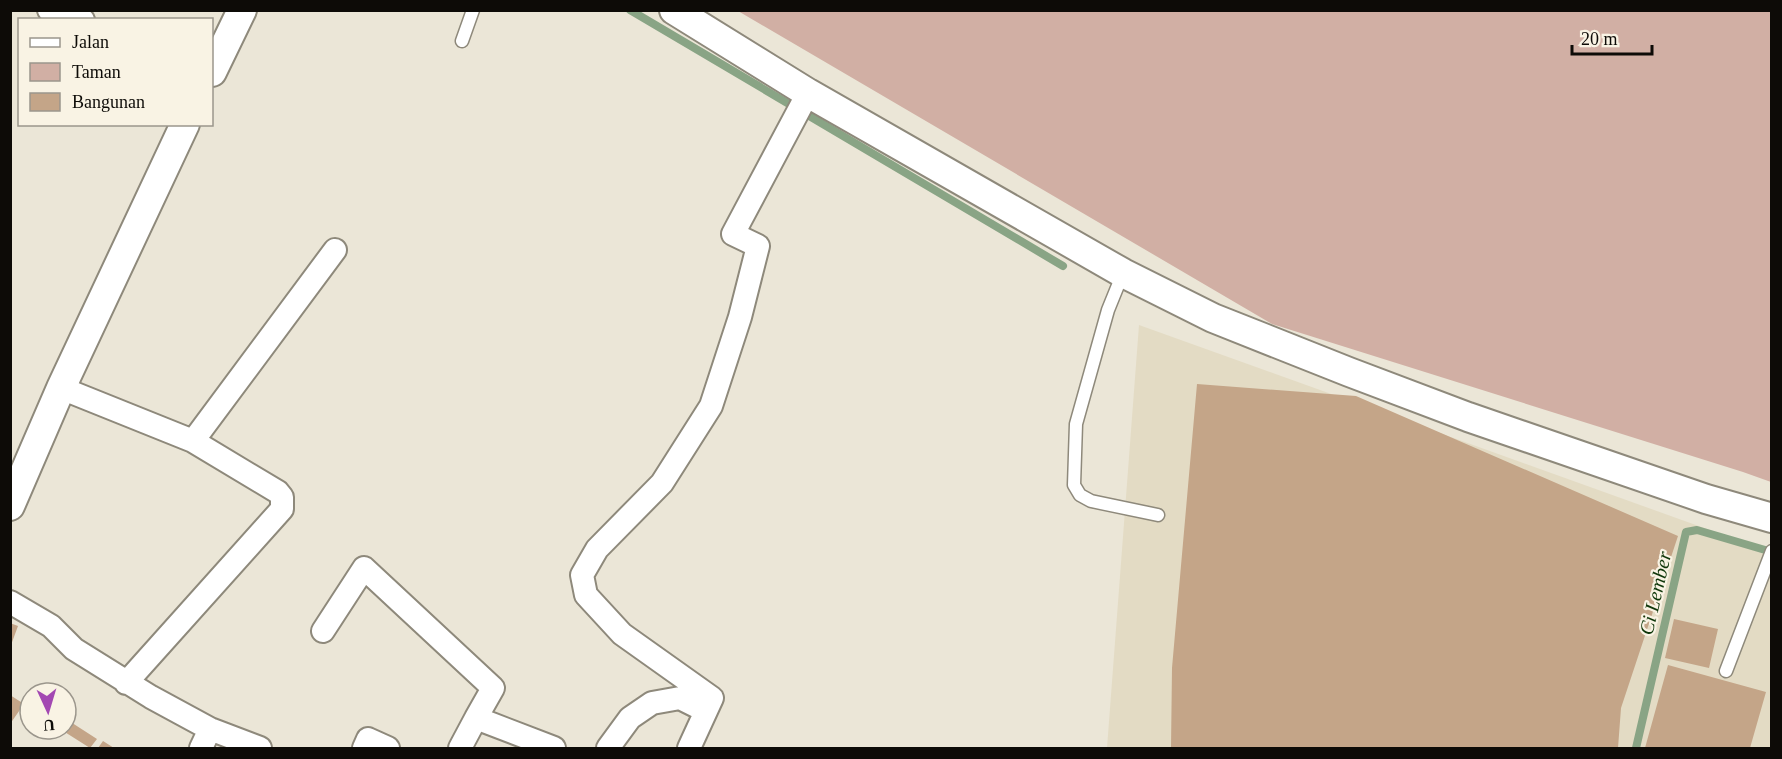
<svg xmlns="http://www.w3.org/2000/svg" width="1782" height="759" font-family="'Times New Roman',serif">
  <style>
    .built { fill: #e3dbc4 }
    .green { fill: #d1afa4 }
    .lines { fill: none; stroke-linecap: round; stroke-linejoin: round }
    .stream { stroke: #89a485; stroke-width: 8 }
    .building { fill: #c4a588 }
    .service-casing { stroke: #8e897b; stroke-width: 15 }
    .minor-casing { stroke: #8e897b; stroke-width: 26 }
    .tertiary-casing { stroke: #8e897b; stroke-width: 32 }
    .service { stroke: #fff; stroke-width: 12 }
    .minor { stroke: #fff; stroke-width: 22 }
    .tertiary { stroke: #fff; stroke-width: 28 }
    .labels { text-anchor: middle; stroke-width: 4.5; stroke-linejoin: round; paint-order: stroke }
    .water-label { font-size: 20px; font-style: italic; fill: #0f370a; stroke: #f9f3e4 }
  </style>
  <rect width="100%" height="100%" fill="#ebe6d7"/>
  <path class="built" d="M1139,325L1771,552V748H1107Z"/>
  <path class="green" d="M738,11H1771V482L1743,472L1272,324Z"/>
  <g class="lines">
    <path class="stream" d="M630,10L1063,266
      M1636,748L1686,532L1697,530L1772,552"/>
  </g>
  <path class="building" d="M1197,384L1356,396L1678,536L1621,708L1618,748H1171L1172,668Z
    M1674,619L1718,629L1709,668L1665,658Z
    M10,623L18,626L11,645H10Z
    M1668,665L1766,692L1750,748H1645Z
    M10,695L24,704L10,724Z
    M66,719L97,739L90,748L60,729H66Z
    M103,741L114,748H98Z"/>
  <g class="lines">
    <g class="service-casing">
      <path id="service" d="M462,41L473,10
        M1123,273L1108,310L1076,424L1074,485L1080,495L1091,501L1158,515
        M1726,671L1772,551"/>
    </g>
    <g class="minor-casing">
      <path id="minor" d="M49,10L83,20
        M61,388L193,441L278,492L282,497V509L126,683
        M193,441L335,250
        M10,602L51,626L74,649L151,697L210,729L260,748
        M323,631L364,568L493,688L476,718
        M201,748L210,729
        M364,748L368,739L388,748
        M460,748L476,718L554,748
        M608,748L630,718L652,703L680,698L706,711
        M689,748L712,698L622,634L586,595L582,575L597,549L662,483L711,406L740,317L758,246L733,234L808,93"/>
    </g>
    <g class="tertiary-casing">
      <path id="tertiary" d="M674,10L808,93L1123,273L1213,318L1349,372L1468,417L1706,499L1772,518
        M212,72L242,10
        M10,506L61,388L185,124"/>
    </g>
    <use href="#service" class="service"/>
    <use href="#minor" class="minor"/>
    <use href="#tertiary" class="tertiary"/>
  </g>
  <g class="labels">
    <g class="water-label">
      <text transform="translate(1655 593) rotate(-77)" y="7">Ci Lember</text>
    </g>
  </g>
  <rect width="1782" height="759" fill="none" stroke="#0d0b07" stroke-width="24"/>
  <rect x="18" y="18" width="195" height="108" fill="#f9f3e4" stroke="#9b968c" stroke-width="1.5"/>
  <rect x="30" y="38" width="30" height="9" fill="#ffffff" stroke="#9b968c" stroke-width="1.5"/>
  <text x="72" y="48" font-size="18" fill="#0d0b07">Jalan</text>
  <rect x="30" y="63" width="30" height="18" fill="#d1afa4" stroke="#9b968c" stroke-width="1.5"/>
  <text x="72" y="78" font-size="18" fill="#0d0b07">Taman</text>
  <rect x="30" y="93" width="30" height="18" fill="#c4a588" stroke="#9b968c" stroke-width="1.5"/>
  <text x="72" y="108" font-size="18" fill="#0d0b07">Bangunan</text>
  <g transform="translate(48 711) rotate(176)"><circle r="28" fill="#f9f3e4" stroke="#9b968c" stroke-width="1.5"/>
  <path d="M0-4.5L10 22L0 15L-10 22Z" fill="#a348b2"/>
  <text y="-9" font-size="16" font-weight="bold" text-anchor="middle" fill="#0d0b07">U</text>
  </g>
  <path d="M1572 45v9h80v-9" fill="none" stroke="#0d0b07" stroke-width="3"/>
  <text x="1581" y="45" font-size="18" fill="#0d0b07" stroke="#f9f3e4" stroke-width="4.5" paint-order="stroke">20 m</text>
</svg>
